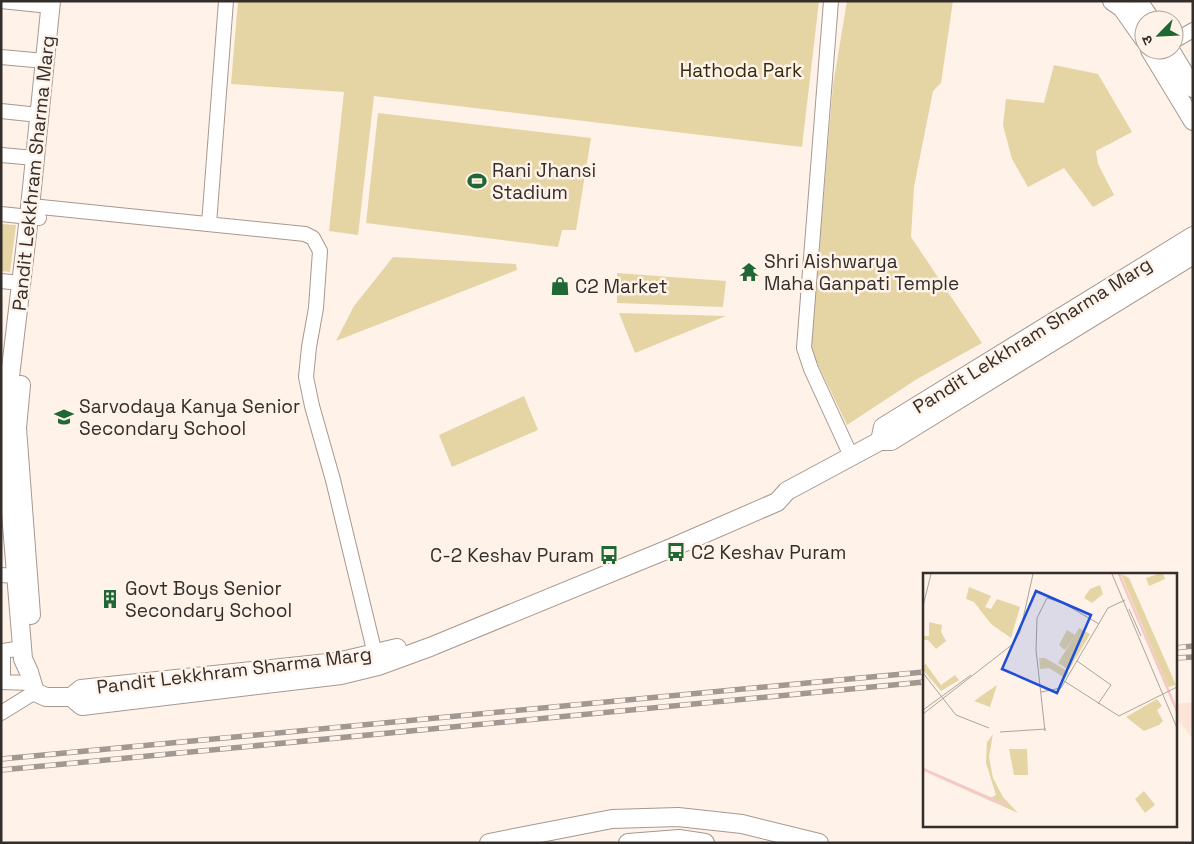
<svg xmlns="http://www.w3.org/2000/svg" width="1194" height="844" font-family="'Space Grotesk','Noto Sans Devanagari',sans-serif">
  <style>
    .built { fill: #fce5d7 }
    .green { fill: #e5d5a5 }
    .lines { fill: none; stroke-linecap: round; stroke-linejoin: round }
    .minor-casing { stroke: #a7988f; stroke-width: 16 }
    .major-casing { stroke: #a7988f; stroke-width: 20 }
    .minor { stroke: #fff; stroke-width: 14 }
    .major { stroke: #fff; stroke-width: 18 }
    .rail-casing { stroke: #a19892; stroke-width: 5.5 }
    .rail { stroke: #fef2e9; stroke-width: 4; stroke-dasharray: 11; stroke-linecap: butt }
    .labels { text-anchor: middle; stroke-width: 5; stroke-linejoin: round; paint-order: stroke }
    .park-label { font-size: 19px; fill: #342b0e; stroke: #fef2e9 }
    .poi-label { font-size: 19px; fill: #342e2a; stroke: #fef2e9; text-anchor: start }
    .street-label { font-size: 19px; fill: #342e2a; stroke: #fef2e9 }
    .inset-river { fill: none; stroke: #f6c8c9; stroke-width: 2.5 }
    .inset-road { fill: none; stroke: #ada49d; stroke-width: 1 }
    .view { fill: #1d4ed8; fill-opacity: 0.15; stroke: #1d4ed8; stroke-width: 2.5 }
    .inset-edge { fill: none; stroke: #342e2a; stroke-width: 2.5 }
  </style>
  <rect width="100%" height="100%" fill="#fef2e9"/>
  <path class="built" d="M1193,702V739L1175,717V704Z"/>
  <path class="green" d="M238,1H819L802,147L374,96L358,235L329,231L344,92L231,84Z
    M847,1H953L941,83L933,91L914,187L911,237L982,343L917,379L847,425L811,350L833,85Z
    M1054,65L1098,74L1132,132L1096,151L1098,164L1114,195L1093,207L1064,168L1028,187L1012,159L1003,125L1006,99L1044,103Z
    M378,113L591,138L576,230H562L558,247L366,223Z
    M1,224L16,225L10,272L1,271Z
    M393,257L516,264L517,270L336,341L354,306Z
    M617,273L726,281L723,307L617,303Z
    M619,313L726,316L635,353Z
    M524,396L538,430L452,467L439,435Z"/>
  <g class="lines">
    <g class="minor-casing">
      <path id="minor" d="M1,1L50,6
        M831,1L804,348L811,369L851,456
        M1174,41L1193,30
        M1,57L45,61
        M1,111L39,115
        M1,155L35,158
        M41,207L305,234L313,238L320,251L316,308L309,347L306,377L312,406L333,480L375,654
        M1,214L39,218
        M209,224L226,1
        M1,281L21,283
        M1,575L16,576
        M1,682L32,683
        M3,682V651L22,648
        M1,713L35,692"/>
    </g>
    <g class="major-casing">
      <path id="major" d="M51,1L29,217L4,427L23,659L29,672L35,692L46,697H71L82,706L341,675L378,666L430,647L671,548L777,502L787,491L880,441H891L1193,255
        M1112,1L1122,8L1144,39
        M1138,1L1151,20
        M1150,50L1193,121
        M1170,50L1193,88
        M21,385L17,428L31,615
        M880,441L883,427L1193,236
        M71,697L81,689L337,662L397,648
        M489,843L612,819L678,817L742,824L819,843
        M628,843L679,839L705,843"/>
    </g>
    <use href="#minor" class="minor"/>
    <use href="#major" class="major"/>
    <g class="rail-casing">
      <path id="rail" d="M1175,648L1193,646
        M1175,658L1193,657
        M1,759L924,672
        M1,770L924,682"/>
    </g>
    <use href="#rail" class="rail"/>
  </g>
  <defs>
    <g id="stadium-bare" transform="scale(1.5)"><path d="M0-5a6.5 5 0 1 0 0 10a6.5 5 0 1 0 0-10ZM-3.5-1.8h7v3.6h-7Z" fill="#1f6734" stroke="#fef2e9" stroke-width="2.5" paint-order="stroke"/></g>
    <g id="temple-bare" transform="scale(1.5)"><path d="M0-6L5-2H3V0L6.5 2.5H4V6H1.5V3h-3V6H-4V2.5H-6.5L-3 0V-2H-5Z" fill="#1f6734" stroke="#fef2e9" stroke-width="2.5" paint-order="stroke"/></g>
    <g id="shop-bare" transform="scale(1.5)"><path d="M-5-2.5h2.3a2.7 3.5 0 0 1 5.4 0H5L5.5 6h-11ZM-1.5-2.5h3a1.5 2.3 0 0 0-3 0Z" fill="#1f6734" stroke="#fef2e9" stroke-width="2.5" paint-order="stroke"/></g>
    <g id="school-bare" transform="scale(1.5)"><path d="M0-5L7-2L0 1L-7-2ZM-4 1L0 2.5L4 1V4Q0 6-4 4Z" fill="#1f6734" stroke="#fef2e9" stroke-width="2.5" paint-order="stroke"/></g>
    <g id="bus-bare" transform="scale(1.5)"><path d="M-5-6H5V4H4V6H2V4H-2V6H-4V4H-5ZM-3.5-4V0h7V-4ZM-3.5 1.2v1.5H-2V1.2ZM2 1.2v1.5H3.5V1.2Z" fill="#1f6734" stroke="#fef2e9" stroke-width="2.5" paint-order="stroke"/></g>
    <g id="building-bare" transform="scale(1.5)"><path d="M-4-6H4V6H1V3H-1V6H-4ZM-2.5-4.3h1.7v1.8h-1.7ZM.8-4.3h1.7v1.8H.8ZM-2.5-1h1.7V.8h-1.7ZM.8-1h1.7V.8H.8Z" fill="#1f6734" stroke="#fef2e9" stroke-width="2.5" paint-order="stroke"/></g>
  </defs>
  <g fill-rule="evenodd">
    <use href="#stadium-bare" x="477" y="181"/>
    <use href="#temple-bare" x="749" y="272"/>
    <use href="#shop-bare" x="560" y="286"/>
    <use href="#school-bare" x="64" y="417"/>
    <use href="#bus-bare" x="676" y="552"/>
    <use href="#bus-bare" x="609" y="555"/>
    <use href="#building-bare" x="110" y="599"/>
  </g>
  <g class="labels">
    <g class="park-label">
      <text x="741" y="77">Hathoda Park</text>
    </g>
    <g class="poi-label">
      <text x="492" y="177">Rani Jhansi<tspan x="492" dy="22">Stadium</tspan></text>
      <text x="764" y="268">Shri Aishwarya<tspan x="764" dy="22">Maha Ganpati Temple</tspan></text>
      <text x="575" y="293">C2 Market</text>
      <text x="79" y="413">Sarvodaya Kanya Senior<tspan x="79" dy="22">Secondary School</tspan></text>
      <text x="691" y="559">C2 Keshav Puram</text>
      <text x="594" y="562" text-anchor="end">C-2 Keshav Puram</text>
      <text x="125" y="595">Govt Boys Senior<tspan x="125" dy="22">Secondary School</tspan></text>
    </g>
    <g class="street-label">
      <text transform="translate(33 173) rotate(-84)" y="7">Pandit Lekkhram Sharma Marg</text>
      <text transform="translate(1032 335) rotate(-32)" y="7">Pandit Lekkhram Sharma Marg</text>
      <text transform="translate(234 670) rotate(-7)" y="7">Pandit Lekkhram Sharma Marg</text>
    </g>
  </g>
  <g transform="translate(923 573)">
    <rect width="254" height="254" fill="#fef2e9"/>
    <path d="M198,1L206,5L253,112L245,114ZM235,1H240L242,6L226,13L223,5ZM177,12L180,21L169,30L161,25L167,16ZM46,14L68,23L62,34L68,36L74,26L97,34L88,65L68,51L51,29L43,26ZM6,49L19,52L18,59L23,68L13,76L5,67H0V63H6ZM156,55L167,61L146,97L135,90L151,64L142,77L136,72L144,57L152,62ZM116,85H122L146,99L142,105L126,95L117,96ZM2,90L18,112L32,102L36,107L18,118L0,97ZM74,112L67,134L51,128ZM234,126L239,133L234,137L240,148L236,152L221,158L203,144ZM70,161L66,184L70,205L80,224L95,240L0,198L67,225L73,222L63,190L64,169ZM86,176H104L105,202H91ZM221,218L232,232L222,240L212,226Z" fill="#e5d5a5"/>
    <path class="inset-river" d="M196,1L254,138M0,196L80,231L84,229"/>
    <path class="inset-road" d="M189,1L254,155M124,25L140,30L176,51M0,33L8,1M206,36L218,63M154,88L188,112L175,131M0,100L33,142L66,155M141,108L196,143L254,114M118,119L138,115L185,35L202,27M0,137L48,102M0,141L90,71L97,59L110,1M122,158L113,77L114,45L124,25M77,159L123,156"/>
    <path class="view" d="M113,18L168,42L134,120L79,96Z"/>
    <rect width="254" height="254" class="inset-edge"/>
  </g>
  <rect width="1194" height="844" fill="none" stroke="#342e2a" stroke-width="5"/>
  <g transform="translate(1159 35) rotate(246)"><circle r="24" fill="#fef2e9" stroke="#ada49d"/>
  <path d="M0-4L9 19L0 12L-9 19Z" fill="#1f6734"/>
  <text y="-8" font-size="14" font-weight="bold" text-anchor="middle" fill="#342e2a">उ</text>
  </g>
</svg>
